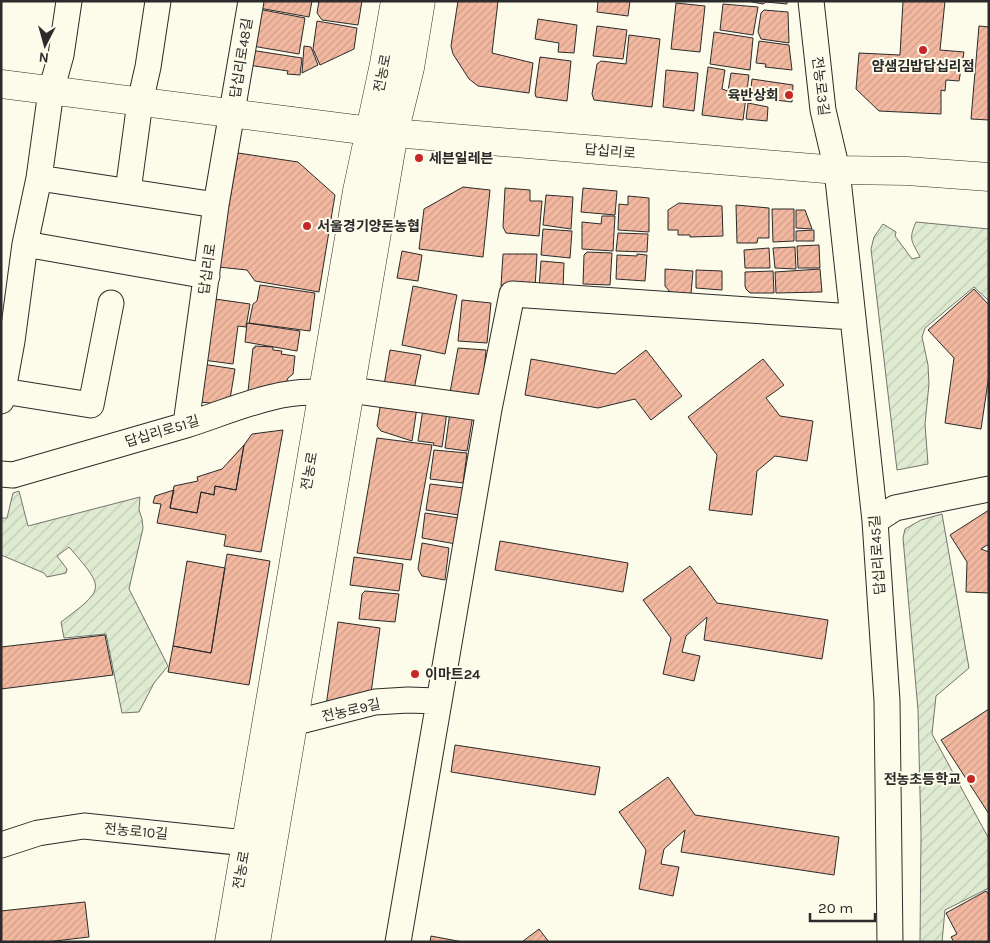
<svg xmlns="http://www.w3.org/2000/svg" width="990" height="943" font-family="Karla,'Noto Sans KR',sans-serif">
  <style>
    .garden { fill: url(#garden-furrows); stroke: #74746e }
    .building { fill: url(#building-hatch); stroke: #2b2b2b }
    .lines { fill: none; stroke-linecap: round; stroke-linejoin: round }
    .minor-casing { stroke: #2b2b2b; stroke-width: 27 }
    .major-casing { stroke: #2b2b2b; stroke-width: 29 }
    .minor { stroke: #fdfbea; stroke-width: 25 }
    .major { stroke: #fdfbea; stroke-width: 28 }
    .poi-dot { fill: #c62828; stroke: #fdfbea; stroke-width: 2 }
    .labels { text-anchor: middle; stroke-width: 4; stroke-linejoin: round; paint-order: stroke }
    .street-label { font-size: 14px; fill: #2b2b2b; stroke: #fdfbea }
    .poi-label { font-size: 14px; font-weight: bold; fill: #2b2b2b; stroke: #fdfbea; text-anchor: start }
  </style>
  <defs>
    <pattern id="garden-furrows" width="10" height="10" patternUnits="userSpaceOnUse" patternTransform="scale(1.25)"><rect width="10" height="10" fill="#deebd1"/><path d="M-1 1l2-2M0 10L10 0M9 11l2-2" fill="none" stroke="#bfcab4"/></pattern>
    <pattern id="building-hatch" width="6" height="6" patternUnits="userSpaceOnUse" patternTransform="scale(1.25)"><rect width="6" height="6" fill="#f2b8a0"/><path d="M-1 1l2-2M0 6l6-6M5 7l2-2" fill="none" stroke="#d09e8a"/></pattern>
  </defs>
  <rect width="100%" height="100%" fill="#fdfbea"/>
  <path class="garden" d="M916,222L989,229V301L974,287L925,328L922,337L928,365L929,384L925,424L928,464L897,470L871,249L874,237L883,224L896,232L895,236L912,259L920,257C912,241 908,240 916,222Z
    M19,491L28,526L140,497L139,510L142,519L143,528L129,589L168,666L154,683L139,712L122,713L106,634L64,638L61,622C106,588 105,589 69,547L57,556L67,569L66,573L47,577L44,573L1,555V518H7L13,493Z
    M942,514L969,668L936,696L932,734L989,839V888L945,910L942,942H920L921,835L918,710L903,538L905,529L921,520Z"/>
  <path class="building" d="M260,1H312L309,17L259,8Z
    M319,1H362L358,25L322,20L317,13Z
    M458,1H498L492,53L533,63L529,93L478,86L469,79L453,54L451,46Z
    M598,1H630L628,16L597,12Z
    M747,1H787V4L766,2L763,4Z
    M903,1H945L940,50L964,52L959,81L946,80L945,91L941,90V114L879,111L856,89L859,53L900,55Z
    M676,3L705,6L700,52L671,49Z
    M723,4L758,7L753,35L720,30Z
    M258,9L305,18L299,54L252,46Z
    M764,10L788,12L789,43L761,39L758,32L761,13Z
    M538,19L577,25L574,53L558,52L559,43L535,39Z
    M317,21L357,28L354,49L320,65L313,49Z
    M597,26L627,30L623,59L593,56Z
    M979,26L989,27V120L971,119Z
    M714,32L753,38L750,70L710,64Z
    M629,35L660,39L652,107L594,100L592,94L597,64L601,61L626,64Z
    M759,41L789,45L792,70L765,67L766,64L756,63Z
    M304,46L311,47L318,65L302,73Z
    M250,50L302,58L300,75L287,74L288,71L248,65Z
    M540,57L571,61L567,101L536,97L535,93Z
    M708,67L725,70L722,89L728,91L731,73L749,75L743,120L702,115Z
    M666,70L698,73L694,111L663,107Z
    M752,79L793,85L792,102L750,97Z
    M748,103L768,107L767,121L746,119Z
    M238,153L298,162L335,195L319,292L255,281L247,270L218,267Z
    M463,187L490,190L483,257L419,249L424,209Z
    M505,188L530,190V201H542L539,236L506,233L503,227Z
    M583,188L617,191L615,215L581,212Z
    M546,195L573,197L571,229L543,225Z
    M628,196L649,198V232L618,230L619,204L628,205Z
    M679,203L722,206L723,236L690,237V235H678V230H668V210Z
    M736,205L769,208V238H758L757,243H737Z
    M772,209H794V241L773,242Z
    M796,210H805L812,229L796,228Z
    M602,216H615L613,251L582,249V222L601,224Z
    M543,229L572,231L570,258L541,255Z
    M814,230V241H796V231Z
    M618,233L648,234L647,252L616,251Z
    M819,245L820,268H798L797,246Z
    M795,247L796,269L775,268L773,248Z
    M769,248L770,268H745L744,250Z
    M402,251L422,255L418,281L397,278Z
    M587,252L612,253L610,285L583,284L584,255Z
    M503,254H537L535,288L501,286Z
    M637,254L647,255L645,281L616,279L617,255L637,256Z
    M541,261L564,263L563,289L539,288Z
    M665,269L693,271L691,294L670,292L665,286Z
    M820,269L822,292L776,293L775,272Z
    M696,270L722,271V290L696,288Z
    M773,271L774,293H750L746,289L745,286V272Z
    M260,285L315,293L310,331L249,323L253,304L257,301Z
    M413,286L457,295L445,354L402,345Z
    M974,289L989,305V375L981,429L945,423L954,358L928,330Z
    M215,299L250,304L246,327L238,326L233,364L203,360Z
    M462,300L491,303L487,343L458,341Z
    M247,323L300,331L297,351L245,342Z
    M255,346L273,347V350L282,351L281,354L295,356L293,374L288,378L286,383L248,391L253,348H255Z
    M458,348L486,350L481,403L449,398Z
    M390,350L421,355L413,394L383,391Z
    M646,350L682,396L651,420L635,399L598,408L525,395L531,359L615,374Z
    M763,359L784,385L766,398L780,416L813,421L807,461L775,456L757,471L752,515L709,510L717,455L688,417Z
    M202,364L235,369L229,405L200,402Z
    M381,402L417,407L412,441L381,431L377,426Z
    M423,409L447,412L442,447L433,445L434,443L418,441Z
    M450,412L473,415L467,451L445,448Z
    M283,430L261,552L224,546L226,535L157,523L161,504L153,503L155,496L174,490L170,508L197,513L201,492L214,495L215,486L236,490L244,445L252,434Z
    M377,438L432,445L411,560L357,553Z
    M244,445L236,490L215,486L214,495L201,492L197,513L170,508L174,486L198,481L197,477L222,469Z
    M434,450L467,453L463,483L430,479Z
    M430,484L464,488L459,515L426,510Z
    M989,510V544L981,549L989,552V593L966,592L967,562L950,535Z
    M425,513L459,518L456,544L422,538Z
    M500,541L628,563L623,592L495,570Z
    M422,543L449,548L445,580L422,576L418,569Z
    M227,554L270,561L249,685L168,672L173,646L211,653Z
    M354,557L403,564L399,591L350,585Z
    M187,561L225,568L211,653L173,646Z
    M690,566L717,603L828,620L822,659L704,640L707,617L686,636L682,652L700,656L694,681L663,674L671,638L643,600Z
    M365,591L399,594L395,622L359,619L362,594Z
    M338,622L380,628L370,700L325,713Z
    M105,635L113,675L1,689V647Z
    M989,709V814L941,740Z
    M455,745L600,767L595,795L451,772Z
    M668,777L695,815L839,837L834,875L681,852L685,830L664,849L661,864L679,867L673,896L639,889L646,850L619,812Z
    M986,891L989,895V942H954L951,937L957,934L946,913Z
    M85,902L89,937L46,942H1V911Z
    M539,929L549,942H522Z
    M431,936L463,942H430Z"/>
  <g class="lines">
    <g class="minor-casing">
      <path id="minor" d="M811,1L823,110L837,170L875,521L887,701L890,942
        M39,178L216,205
        M128,191L140,102L148,67L158,1
        M25,244L207,276
        M350,390L489,409
        M3,391L91,405L111,303
        M1,401L12,341L25,244L39,178L51,91L61,55L69,1
        M186,424L216,205L251,1
        M1,474L13,475C71,458 129,442 186,425C228,412 278,388 322,393
        M875,521L895,508L989,489
        M293,723L375,702L408,700L438,701
        M1,845L38,833L84,826L265,845
        M398,942L489,409L512,294L853,317"/>
    </g>
    <g class="major-casing">
      <path id="major" d="M1,84L370,131L837,170L907,171L989,177
        M229,942L357,191L384,64L395,1
        M256,942L394,133L410,68L421,1"/>
    </g>
    <use href="#minor" class="minor"/>
    <use href="#major" class="major"/>
  </g>
  <g class="poi-dot">
    <circle cx="923" cy="50" r="5"/>
    <circle cx="789" cy="95" r="5"/>
    <circle cx="419" cy="158" r="5"/>
    <circle cx="307" cy="226" r="5"/>
    <circle cx="415" cy="674" r="5"/>
    <circle cx="971" cy="779" r="5"/>
  </g>
  <g class="labels">
    <g class="street-label">
      <text transform="translate(241 58) rotate(-81)" y="5">답십리로48길</text>
      <text transform="translate(382 73) rotate(-79)" y="5">전농로</text>
      <text transform="translate(821 86) rotate(83)" y="5">전농로3길</text>
      <text transform="translate(610 151) rotate(5)" y="5">답십리로</text>
      <text transform="translate(207 269) rotate(-82)" y="5">답십리로</text>
      <text transform="translate(162 431) rotate(-17)" y="5">답십리로51길</text>
      <text transform="translate(309 471) rotate(-80)" y="5">전농로</text>
      <text transform="translate(877 555) rotate(-94)" y="5">답십리로45길</text>
      <text transform="translate(351 710) rotate(-13)" y="5">전농로9길</text>
      <text transform="translate(136 831) rotate(5)" y="5">전농로10길</text>
      <text transform="translate(241 870) rotate(-80)" y="5">전농로</text>
    </g>
    <g class="poi-label">
      <text x="923" y="71" text-anchor="middle">얌샘김밥답십리점</text>
      <text x="779" y="100" text-anchor="end">육반상회</text>
      <text x="429" y="163">세븐일레븐</text>
      <text x="317" y="231">서울경기양돈농협</text>
      <text x="425" y="679">이마트24</text>
      <text x="961" y="784" text-anchor="end">전농초등학교</text>
    </g>
  </g>
  <rect width="990" height="943" fill="none" stroke="#2b2b2b" stroke-width="5"/>
  <g transform="translate(45 45) rotate(186)" stroke="#fdfbea" stroke-width="4" paint-order="stroke">
  <path d="M0-4L9 19L0 12L-9 19Z" fill="#2b2b2b"/>
  <text y="-8" font-size="14" font-weight="bold" text-anchor="middle" fill="#2b2b2b">N</text>
  </g>
  <path d="M810 913v8h65v-8" fill="none" stroke="#2b2b2b" stroke-width="2.5"/>
  <text x="818" y="913" font-size="15" fill="#2b2b2b" stroke="#fdfbea" stroke-width="4" paint-order="stroke">20 m</text>
</svg>
